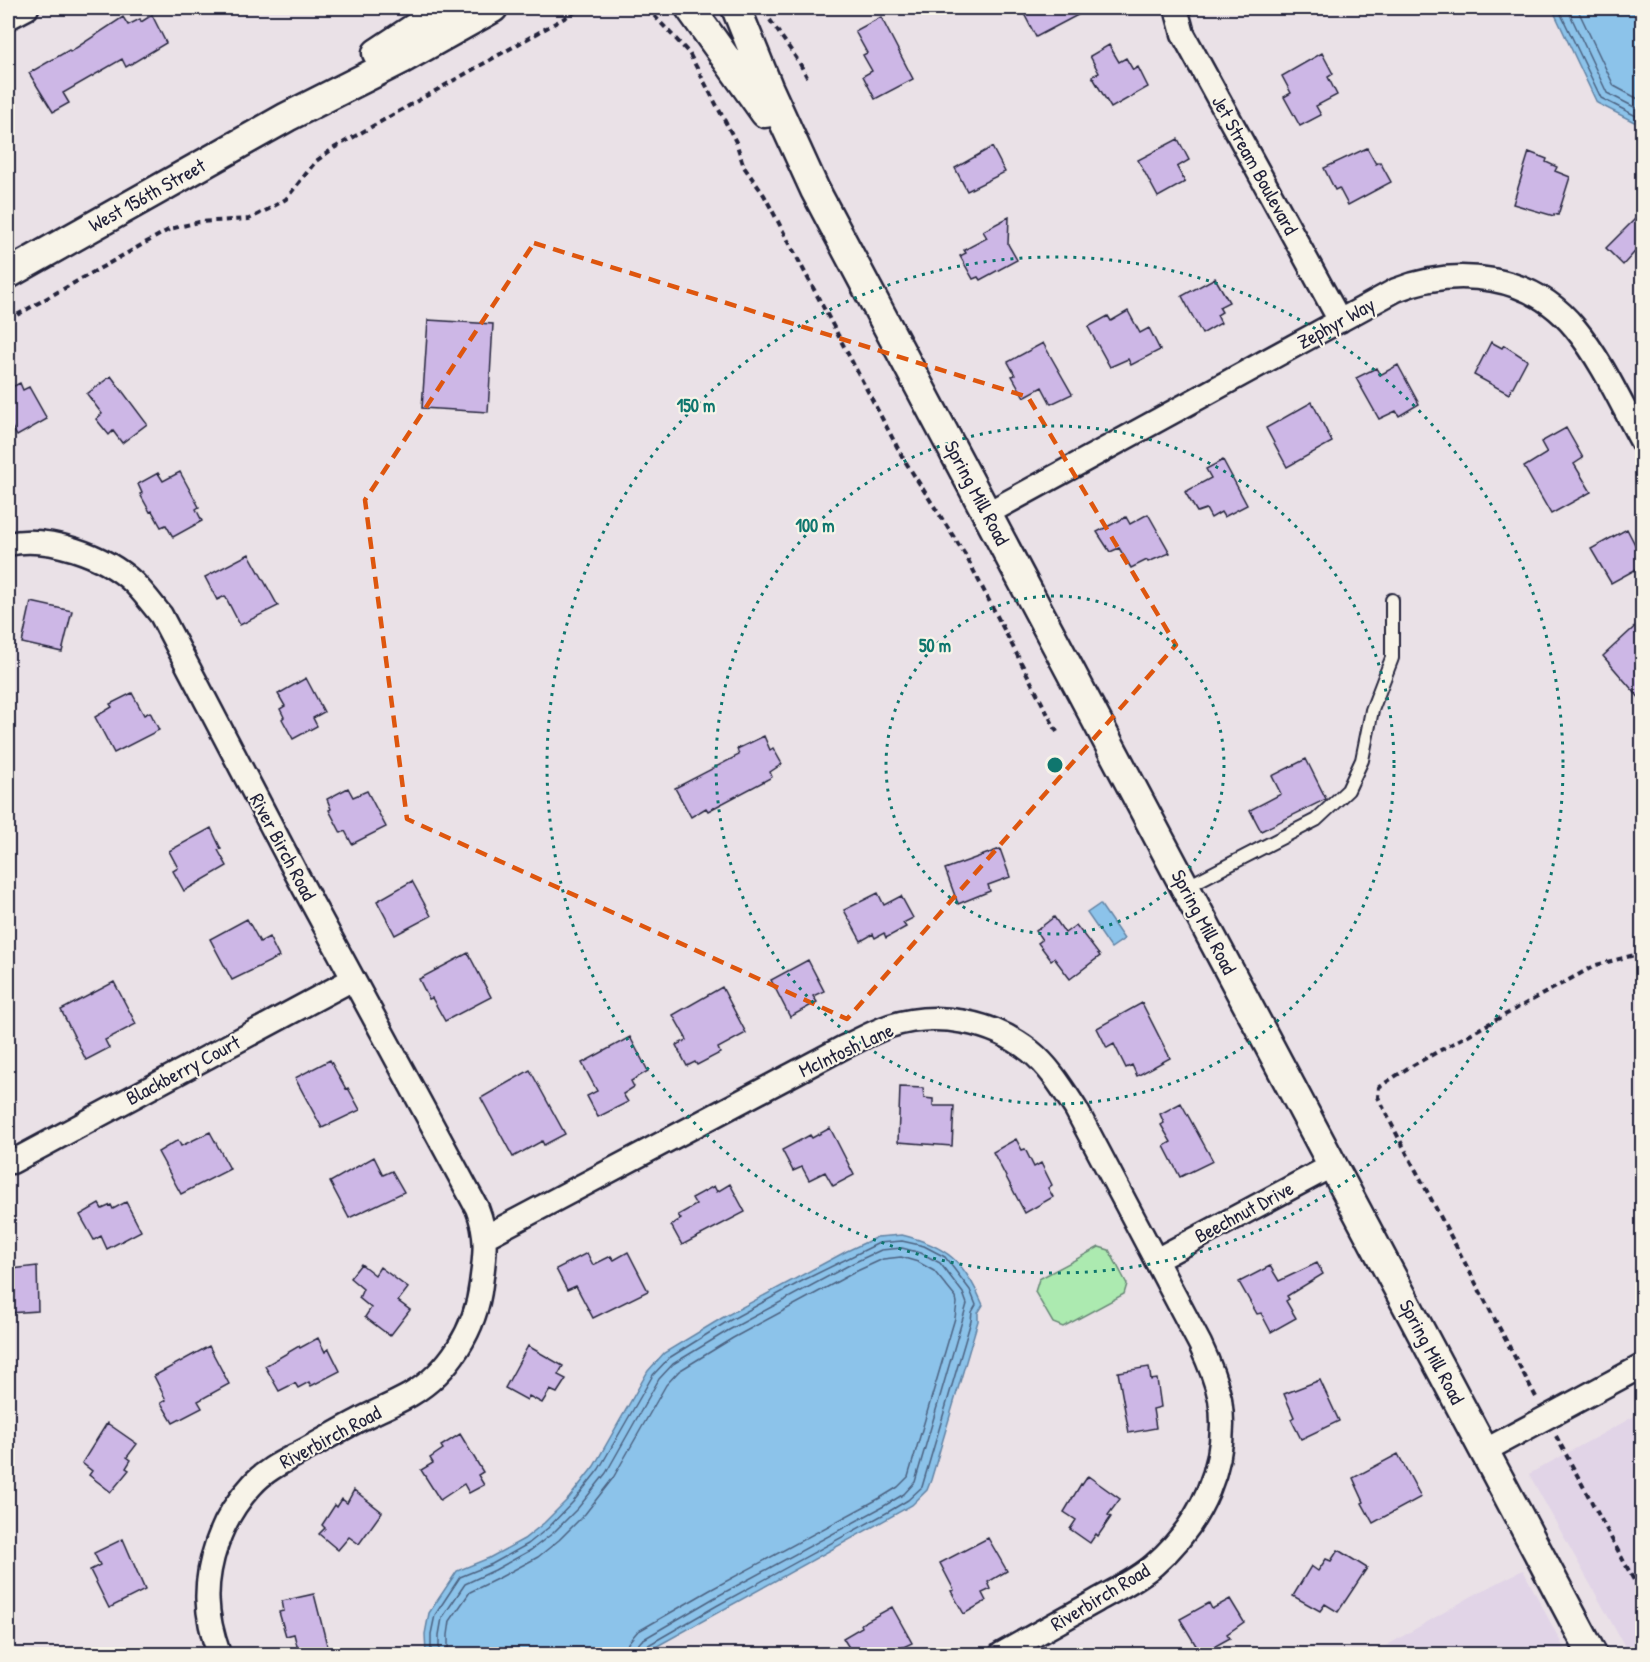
<svg xmlns="http://www.w3.org/2000/svg" width="1650" height="1662" font-family="'Patrick Hand',sans-serif">
  <style>
    .built { fill: #e1d4e7 }
    .green { fill: #aceab0; stroke: #678676; stroke-width: 1.5 }
    .water { fill: #8cc3ea; stroke: #6283a4; stroke-width: 1.5 }
    .lines { fill: none; stroke-linecap: round; stroke-linejoin: round }
    .shore { stroke: #4c6281; stroke-width: 1.5 }
    .building { fill: #cdb7e6; stroke: #22223b; stroke-width: 1.5 }
    .service-casing { stroke: #22223b; stroke-width: 16 }
    .minor-casing { stroke: #22223b; stroke-width: 27 }
    .tertiary-casing { stroke: #22223b; stroke-width: 33 }
    .path { stroke: #22223b; stroke-width: 4; stroke-dasharray: 6 4.5; stroke-linecap: butt }
    .service { stroke: #f7f3e8; stroke-width: 12 }
    .minor { stroke: #f7f3e8; stroke-width: 22 }
    .tertiary { stroke: #f7f3e8; stroke-width: 28 }
    .marked { fill: none; stroke: #de560e; stroke-width: 4.5; stroke-dasharray: 12 8; stroke-linejoin: round }
    .ring { fill: none; stroke: #0f766e; stroke-width: 3; stroke-dasharray: 3 6 }
    .labels { text-anchor: middle; stroke-width: 4.5; stroke-linejoin: round; paint-order: stroke }
    .street-label { font-size: 20px; fill: #22223b; stroke: #f7f3e8 }
    .centre { fill: #0f766e; stroke: #f7f3e8; stroke-width: 3 }
    .ring-label { font-size: 18px; text-anchor: middle; font-weight: bold; fill: #0f766e; stroke: #f7f3e8; stroke-width: 4.5; stroke-linejoin: round; paint-order: stroke }
  </style>
  <rect width="100%" height="100%" fill="#eae1e7"/>
  <filter id="ink" filterUnits="userSpaceOnUse"><feTurbulence type="fractalNoise" baseFrequency=".0167" numOctaves="2"/><feDisplacementMap in="SourceGraphic" scale="12" xChannelSelector="R" yChannelSelector="G"/><feConvolveMatrix kernelMatrix="1 2 1 2 8 2 1 2 1" color-interpolation-filters="sRGB"/></filter>
  <g filter="url(#ink)">
    <path class="built" d="M1642,1412V1654H1629L1529,1474Z
      M1523,1570L1567,1654H1372L1472,1596Z"/>
    <path class="green" d="M1099,1247L1109,1250L1127,1284L1124,1294L1063,1327L1053,1323L1035,1292L1039,1279Z"/>
    <path class="water" d="M1552,8H1642V126L1597,103Z
      M1100,904L1124,939L1111,948L1087,913Z
      M902,1235C947,1246 965,1262 983,1305L978,1313V1321L931,1480L927,1490L912,1505L643,1654H426L425,1634L429,1613L457,1571L489,1558L524,1539L544,1523L569,1498L594,1466L648,1371L664,1353L722,1318L847,1251L877,1237Z"/>
    <g class="lines">
      <path class="shore" d="M1558,8L1601,98L1642,119
        M1567,8L1607,93L1642,111
        M1577,8L1614,86L1642,101
        M431,1654V1634L435,1615L460,1577L492,1564L528,1544L548,1528L573,1502L599,1469L653,1375L669,1358L725,1323L804,1280L879,1243L902,1241L924,1246L945,1257L970,1290L976,1305L972,1312L971,1321L922,1487L908,1500L888,1512L718,1605L645,1647L642,1654
        M439,1654V1635L442,1618L465,1584L495,1570L531,1550L553,1533L578,1508L606,1473L659,1379L673,1364L729,1330L853,1263L881,1250L902,1248L921,1253L940,1263L963,1293L967,1304L915,1482L904,1494L884,1506L714,1598L642,1640L636,1647L634,1654
        M448,1654V1635L450,1621L470,1592L499,1578L538,1557L559,1540L585,1514L613,1478L666,1385L679,1371L733,1338L857,1271L883,1259L901,1257L918,1262L934,1271L956,1298L957,1303L955,1318L908,1477L898,1487L880,1498L710,1590L637,1632L628,1643L625,1654"/>
    </g>
    <path class="building" d="M1021,8H1091L1036,37Z
      M152,15L166,43L126,67L122,59L63,93L69,103L53,112L29,73L69,50L70,52L123,17L128,25L140,19L141,22Z
      M881,17L913,79L875,99L863,76L872,71L863,55L867,53L855,31Z
      M1109,45L1119,62L1126,58L1133,70L1138,67L1148,87L1111,108L1092,76L1099,73L1090,56Z
      M1322,53L1333,74L1328,77L1337,95L1316,106L1321,115L1300,126L1284,97L1291,93L1282,76Z
      M1178,139L1189,160L1177,167L1185,182L1158,197L1138,160Z
      M992,147L1005,172L967,191L955,168Z
      M1367,148L1376,164L1380,162L1391,182L1348,205L1339,188L1335,190L1324,168Z
      M1529,152L1547,159L1546,162L1557,167L1555,171L1570,177L1558,215L1554,214V216L1513,204Z
      M1642,212V244L1623,265L1606,248Z
      M1009,217L1008,244L1017,260L980,280L978,277L973,279L960,256L966,253L964,250L987,238L983,231Z
      M1215,278L1229,302L1219,307L1222,312L1217,315L1221,323L1202,334L1182,296Z
      M1128,311L1140,333L1149,328L1160,350L1131,365L1128,359L1110,367L1088,327L1108,316L1111,321Z
      M428,320L493,324L488,412L422,408Z
      M1491,342L1502,348L1504,345L1527,360L1509,394L1474,375Z
      M1043,343L1072,394L1051,404L1042,387L1024,397L1012,376L1015,375L1008,362Z
      M1398,365L1419,404L1399,416L1396,411L1379,419L1356,378L1376,368L1380,375Z
      M111,376L147,424L122,443L113,431L109,435L96,419L102,414L87,394Z
      M20,383L23,390L29,387L47,419L17,436L8,420V389Z
      M1312,402L1332,442L1287,467L1266,428Z
      M1566,428L1583,458L1574,464L1591,492L1551,514L1524,467L1547,453L1541,442Z
      M1223,460L1247,505L1224,517L1221,512L1211,518L1206,509L1197,512L1185,492L1211,478L1206,469Z
      M180,472L199,507L196,509L202,521L173,537L166,525L161,527L152,511L150,512L140,494L142,493L138,484L158,473L163,481Z
      M1148,514L1170,553L1148,562L1147,560L1131,568L1119,548L1110,552L1097,532L1126,517L1130,524Z
      M1627,529L1642,558V566L1611,583L1591,549Z
      M249,554L278,606L240,625L225,596L217,600L205,577Z
      M31,602L72,611L62,652L22,643Z
      M1642,620V701L1603,656Z
      M306,678L324,712L313,718L317,726L293,739L282,719L284,717L280,709L285,706L278,694Z
      M132,693L144,715L150,712L159,730L114,753L95,717L112,707L110,704Z
      M764,736L770,750L773,748L782,764L770,772L772,777L708,811L706,808L691,817L675,788L739,755L737,749Z
      M1306,759L1326,799L1261,831L1250,810L1281,794L1272,776Z
      M348,788L353,797L367,791L386,827L352,844L345,831L341,833L329,810L331,809L327,799Z
      M211,828L221,849L218,850L227,866L184,891L173,871L178,868L169,851Z
      M1000,849L1010,877L988,885L990,891L958,904L945,869Z
      M412,881L431,916L395,935L377,901Z
      M878,893L884,905L901,896L913,918L903,923L906,927L886,938L884,933L875,938L873,934L861,941L844,910Z
      M1054,917L1065,933L1076,925L1100,956L1070,979L1054,958L1051,960L1038,943L1042,940L1036,931Z
      M247,919L260,942L269,937L279,957L232,980L210,939Z
      M468,953L491,997L445,1021L432,998L429,999L419,979Z
      M808,960L824,991L813,996L817,1002L790,1017L771,980Z
      M114,982L136,1024L105,1040L109,1048L86,1060L61,1010Z
      M722,987L746,1033L718,1048L720,1053L697,1065L695,1062L687,1066L676,1045L687,1040L673,1015Z
      M1142,1003L1170,1058L1137,1076L1132,1065L1126,1068L1114,1044L1107,1048L1097,1028Z
      M630,1037L648,1071L631,1081L634,1087L623,1094L628,1102L598,1117L587,1096L597,1091L582,1063Z
      M330,1060L346,1089L348,1088L360,1110L322,1128L295,1078Z
      M530,1070L565,1134L544,1145L542,1141L513,1157L481,1098Z
      M900,1087L923,1088L924,1098L933,1099V1106H954L952,1146L898,1142Z
      M1181,1103L1213,1161L1180,1177L1164,1146L1171,1142L1161,1125L1164,1123L1160,1114Z
      M830,1128L854,1175L833,1186L825,1172L809,1180L802,1167L793,1171L782,1150L810,1135L812,1138Z
      M210,1132L230,1169L181,1194L158,1152L178,1140L181,1146Z
      M1016,1139L1022,1150L1025,1149L1034,1167L1041,1163L1052,1185L1048,1188L1053,1197L1025,1213L993,1152Z
      M374,1157L383,1175L392,1171L404,1192L349,1218L330,1182Z
      M730,1184L745,1212L682,1245L671,1225L681,1219L678,1215L696,1205L692,1198L714,1186L717,1192Z
      M126,1202L141,1231L107,1249L101,1236L94,1240L80,1215L99,1204L102,1209L111,1205L113,1209Z
      M628,1252L648,1291L593,1318L576,1286L567,1290L556,1269L587,1253L593,1265L611,1256L614,1260Z
      M1317,1263L1323,1274L1287,1296L1289,1299L1286,1301L1296,1318L1271,1332L1261,1313L1257,1314L1239,1282L1270,1266L1279,1281Z
      M361,1264L375,1275L380,1267L408,1288L398,1301L410,1310L390,1336L365,1317L371,1308L359,1298L363,1289L350,1278Z
      M37,1266L38,1311L8,1313V1277L14,1276L12,1269Z
      M318,1338L325,1352L329,1349L340,1371L311,1386L309,1382L298,1388L295,1383L279,1391L265,1366L299,1346L300,1348Z
      M209,1346L229,1384L198,1401L202,1408L173,1423L161,1403L166,1400L154,1376Z
      M528,1346L563,1366L558,1375L566,1379L557,1393L550,1390L542,1403L529,1396L527,1400L505,1388Z
      M1149,1367L1151,1380L1157,1379L1161,1407L1153,1409L1156,1428L1129,1433L1118,1372Z
      M1320,1380L1339,1421L1301,1439L1291,1419L1294,1417L1284,1394Z
      M107,1423L137,1444L127,1457L131,1460L126,1468L129,1470L111,1492L89,1475L92,1471L82,1463Z
      M460,1434L483,1472L478,1475L484,1485L469,1493L464,1484L440,1500L421,1470L433,1463L430,1458L443,1449L441,1446Z
      M1398,1454L1421,1497L1373,1523L1362,1503L1364,1502L1353,1478Z
      M1088,1476L1120,1499L1108,1515L1111,1517L1098,1536L1096,1534L1090,1543L1070,1529L1076,1520L1064,1512L1081,1484L1082,1485Z
      M354,1490L382,1512L359,1544L349,1537L338,1550L319,1534L325,1528L322,1525L335,1505L337,1507L342,1499L347,1503Z
      M988,1538L1007,1571L988,1582L991,1589L982,1593L986,1601L964,1614L951,1591L954,1590L940,1563Z
      M123,1539L145,1590L109,1608L90,1570L100,1565L94,1553Z
      M1338,1550L1367,1568L1338,1612L1325,1604L1320,1611L1293,1596L1311,1566L1318,1571L1326,1559L1331,1561Z
      M314,1594L328,1649L299,1654L294,1634L286,1636L279,1612L284,1611L282,1601Z
      M1230,1599L1244,1622L1227,1634L1230,1638L1201,1654L1180,1619L1209,1603L1212,1609Z
      M892,1607L912,1643L889,1654H853L843,1638L862,1627L861,1624Z"/>
    <g class="lines">
      <g class="service-casing">
        <path id="service" d="M1186,887L1316,820L1348,790L1362,760L1372,710L1392,658V600"/>
      </g>
      <g class="minor-casing">
        <path id="minor" d="M1176,8L1183,34L1340,321
          M8,18L27,8
          M988,513L1396,290C1456,266 1532,274 1575,328C1603,362 1621,404 1642,442
          M8,544C47,535 105,555 134,583C144,593 152,604 161,615L297,875L477,1208C488,1236 485,1255 481,1284C476,1329 449,1372 410,1395C394,1404 377,1411 361,1419C342,1429 323,1440 305,1450C287,1460 266,1469 252,1485C237,1501 224,1523 217,1543C203,1584 205,1615 219,1654
          M12,1162L353,979
          M485,1237L844,1047C859,1040 875,1031 890,1026C936,1011 992,1021 1030,1051C1049,1066 1063,1089 1076,1109L1200,1344C1208,1361 1216,1380 1220,1399C1230,1463 1201,1524 1154,1565C1137,1580 1115,1590 1096,1601C1064,1619 1032,1637 1001,1654
          M1156,1260L1333,1165
          M1484,1451L1642,1366"/>
      </g>
      <g class="tertiary-casing">
        <path id="tertiary" d="M690,8L765,113
          M736,8L768,87L815,190L1592,1654
          M377,53L445,8
          M8,274L287,117L402,59L493,8"/>
      </g>
      <path class="path" d="M647,8L689,53L736,142L744,167L764,195L903,458L966,556L1057,732
        M770,20L799,62L807,77
        M8,320L170,229L199,222L249,219L267,210L286,199L316,161L334,148L582,8
        M1536,1397L1394,1129L1378,1097L1379,1087L1408,1068L1596,965L1642,953
        M1556,1436L1642,1595"/>
      <use href="#service" class="service"/>
      <use href="#minor" class="minor"/>
      <use href="#tertiary" class="tertiary"/>
    </g>
  </g>
  <path class="marked" d="M534,243L1028,397L1176,645L847,1019L407,819L365,500Z"/>
  <g class="ring">
    <circle cx="1055" cy="765" r="169"/>
    <circle cx="1055" cy="765" r="339"/>
    <circle cx="1055" cy="765" r="508"/>
  </g>
  <g class="labels">
    <g class="street-label">
      <text transform="translate(1255 165) rotate(61)" y="7">Jet Stream Boulevard</text>
      <text transform="translate(147 195) rotate(-29)" y="7">West 156th Street</text>
      <text transform="translate(1336 323) rotate(-29)" y="7">Zephyr Way</text>
      <text transform="translate(977 493) rotate(62)" y="7">Spring Mill Road</text>
      <text transform="translate(283 847) rotate(62)" y="7">River Birch Road</text>
      <text transform="translate(1204 922) rotate(62)" y="7">Spring Mill Road</text>
      <text transform="translate(846 1050) rotate(-25)" y="7">McIntosh Lane</text>
      <text transform="translate(183 1070) rotate(-28)" y="7">Blackberry Court</text>
      <text transform="translate(1244 1212) rotate(-28)" y="7">Beechnut Drive</text>
      <text transform="translate(1432 1352) rotate(62)" y="7">Spring Mill Road</text>
      <text transform="translate(330 1437) rotate(-28)" y="7">Riverbirch Road</text>
      <text transform="translate(1100 1597) rotate(-31)" y="7">Riverbirch Road</text>
    </g>
  </g>
  <circle cx="1055" cy="765" r="9" class="centre"/>
  <g class="ring-label">
    <text x="696" y="412">150 m</text>
    <text x="815" y="532">100 m</text>
    <text x="935" y="652">50 m</text>
  </g>
  <rect width="1650" height="1662" fill="none" stroke="#f7f3e8" stroke-width="30"/>
  <rect x="15" y="15" width="1620" height="1632" fill="none" stroke="#22223b" stroke-width="2" filter="url(#ink)"/>
</svg>
